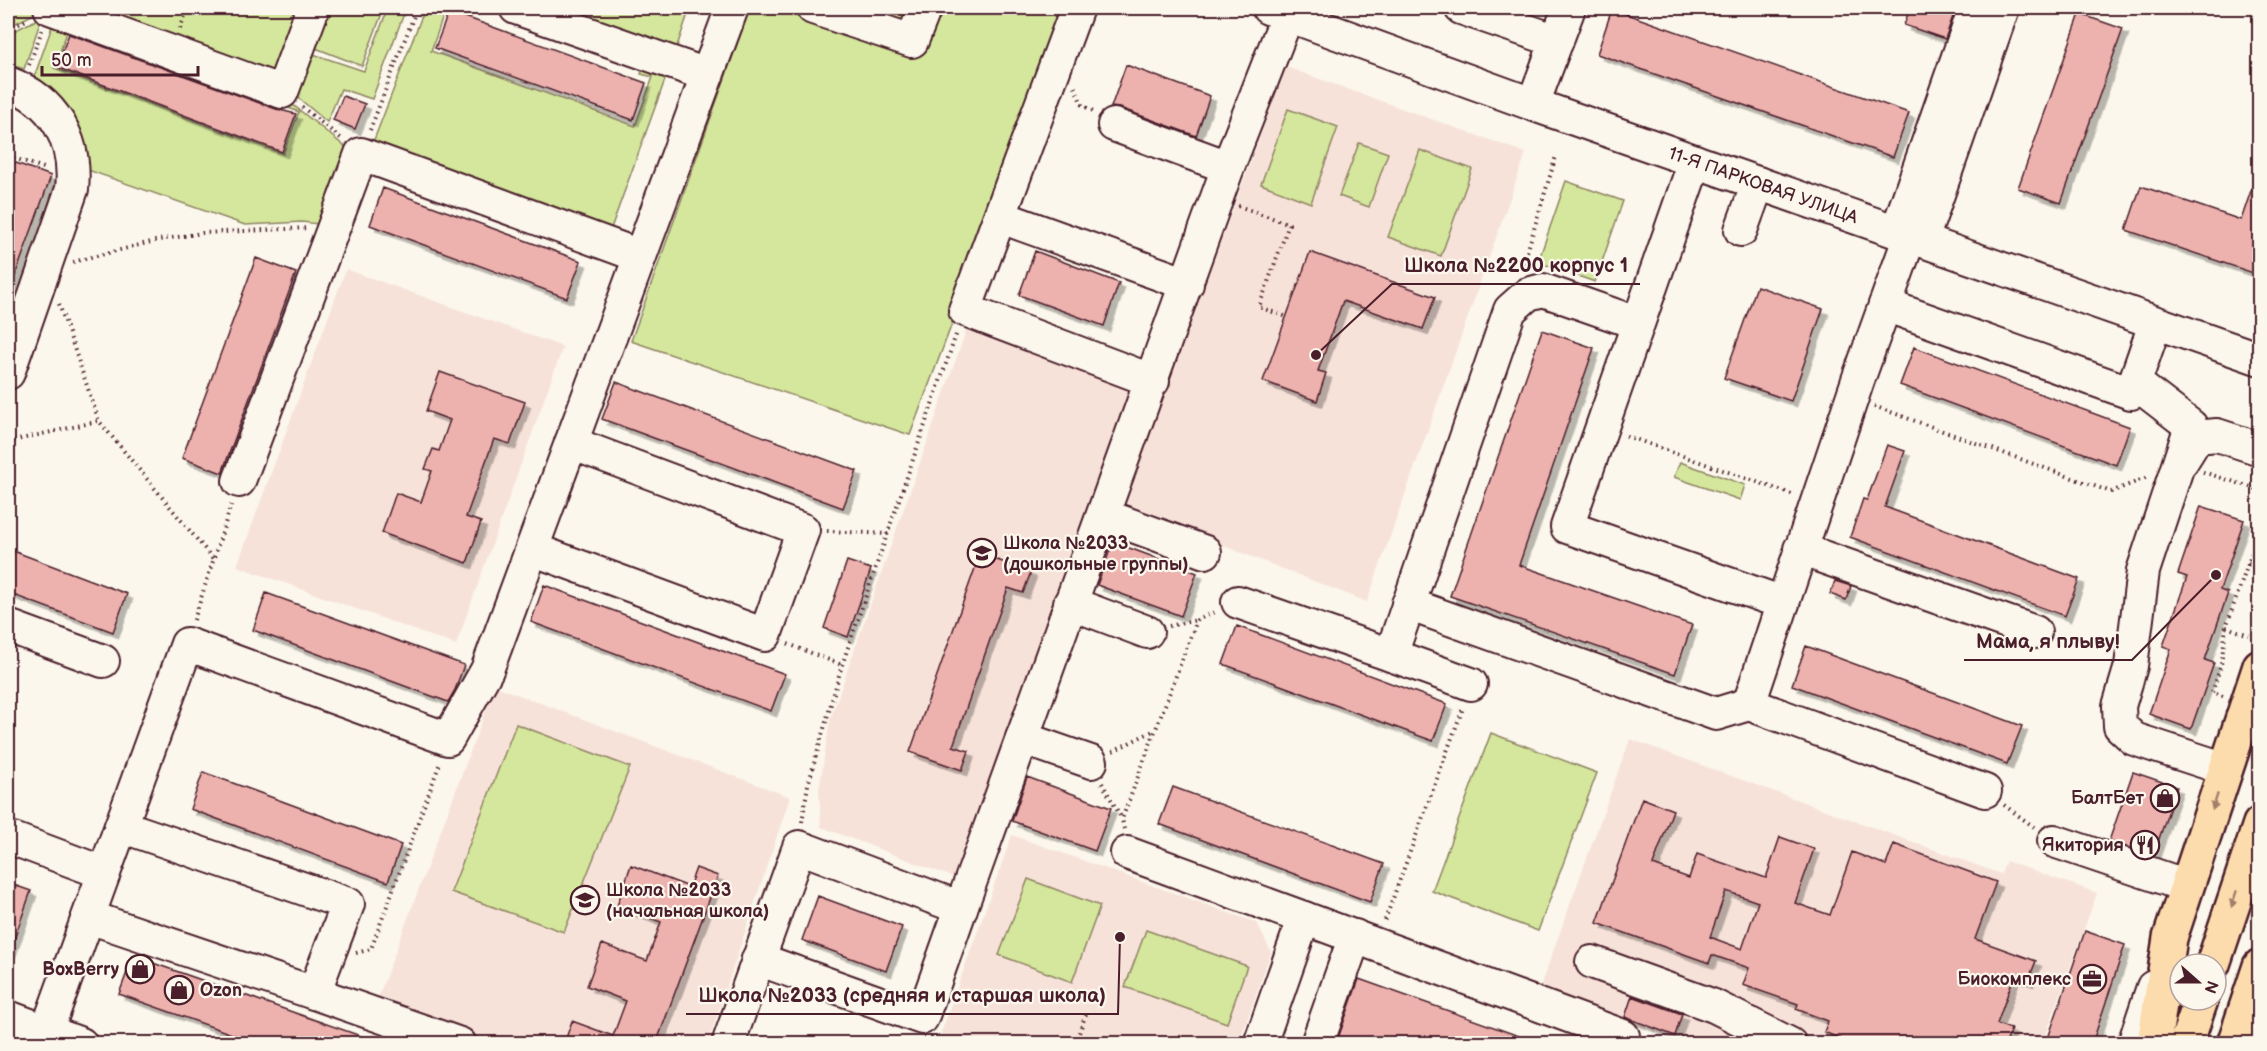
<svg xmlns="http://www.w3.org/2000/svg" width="2267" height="1051" font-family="'Balsamiq Sans',sans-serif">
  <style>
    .built { fill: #f7e2d9 }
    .green { fill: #d4e79c; stroke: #8f8364; stroke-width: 1.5 }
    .building { fill: #edb2ae; stroke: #4a1f2b; stroke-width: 1.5; fill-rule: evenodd; filter: url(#shadow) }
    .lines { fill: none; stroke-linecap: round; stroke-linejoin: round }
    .minor-casing { stroke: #4a1f2b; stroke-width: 36 }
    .major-casing { stroke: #4a1f2b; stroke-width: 38 }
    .path { stroke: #4a1f2b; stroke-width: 4; stroke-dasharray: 1.5 4.5; stroke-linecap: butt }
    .minor { stroke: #fbf7ec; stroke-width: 32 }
    .major { stroke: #fcdcac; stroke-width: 33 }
    .oneway { fill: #a37e6c }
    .labels { text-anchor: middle; stroke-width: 4.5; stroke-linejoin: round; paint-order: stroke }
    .street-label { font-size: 18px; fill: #4a1f2b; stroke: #fbf7ec }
    .poi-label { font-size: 18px; font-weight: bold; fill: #4a1f2b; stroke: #fbf7ec; text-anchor: end }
    .leader { fill: none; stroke: #4a1f2b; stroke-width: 2 }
    .callout-dot { fill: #4a1f2b; stroke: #fbf7ec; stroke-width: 2 }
    .callout-label { font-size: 20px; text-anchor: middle; font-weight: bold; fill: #4a1f2b; stroke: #fbf7ec; stroke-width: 4.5; stroke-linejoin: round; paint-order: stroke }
  </style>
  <defs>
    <filter id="shadow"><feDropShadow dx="5.5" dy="5.5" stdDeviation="0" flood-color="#0004"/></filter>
  </defs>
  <rect width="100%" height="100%" fill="#fbf7ec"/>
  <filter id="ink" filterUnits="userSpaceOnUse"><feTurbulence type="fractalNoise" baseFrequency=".0167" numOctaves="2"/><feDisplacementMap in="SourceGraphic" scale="12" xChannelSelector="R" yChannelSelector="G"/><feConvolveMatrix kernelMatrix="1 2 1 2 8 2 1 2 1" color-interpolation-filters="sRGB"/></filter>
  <g filter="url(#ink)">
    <path class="built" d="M1286,67L1526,153L1367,602L1122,506Z
      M346,269L563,347L456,645L237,566Z
      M968,325L1138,386L955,878L821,827L819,790L830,720Z
      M495,686L790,797L708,1043H483L376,1003Z
      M1630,739L2001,874L2006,861L2097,893L2043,1043H1686L1539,990Z
      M1012,835L1257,923L1271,952L1239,1043L937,1044Z"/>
    <path class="green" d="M8,8H46L8,27Z
      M63,8H309L280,86Z
      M327,8H384L362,66L313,47Z
      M388,8H406L372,99L341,89L327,122L295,95L310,53L364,71Z
      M425,8H446L431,51L635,126L653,77L641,74L646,61L669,69L610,231L372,145Z
      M538,8H690L674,55Z
      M750,8H795L915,46L929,8H1071L910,435L631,341Z
      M879,8H915L907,28L876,17Z
      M56,15L69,27L54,68L283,154L299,112L286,107L288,101L353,153L326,225L302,222L245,225L82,168L31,86Z
      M42,17L24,69L8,64V34Z
      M1288,109L1338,127L1311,203L1261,184Z
      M1359,143L1388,153L1369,207L1339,196Z
      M1420,150L1472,169L1441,256L1388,237Z
      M1566,181L1623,201L1595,282L1538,262Z
      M1680,462L1745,485L1740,500L1674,477Z
      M516,724L630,767L564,932L451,892Z
      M1491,733L1597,773L1538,931L1432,891Z
      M1028,879L1100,906L1072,982L999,955Z
      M1146,930L1247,966L1227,1023L1125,987Z"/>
    <path class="building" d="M1910,8H1956L1945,39L1904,25Z
      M1612,9L1909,113L1893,157L1597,54Z
      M449,11L646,83L633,120L435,48Z
      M2080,14L2123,29L2061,203L2018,188Z
      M69,34L276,109L296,114L282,152L56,67Z
      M1126,65L1210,96L1196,136L1120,108L1111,107Z
      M343,96L365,104L355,129L333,120Z
      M8,160L51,176L10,290L8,289Z
      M2257,173L2259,174V275L2126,230L2141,186L2241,220Z
      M383,188L581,261L567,298L370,225Z
      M1035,251L1119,283L1104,326L1019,295Z
      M1310,252L1435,297L1423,329L1343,301L1318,371L1326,373L1317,401L1263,381Z
      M256,258L296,273L222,473L182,458Z
      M1757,286L1823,309L1791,401L1724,378Z
      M1542,330L1594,348L1519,565L1692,625L1675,674L1450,596Z
      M1914,347L2130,427L2116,465L1900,385Z
      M440,372L525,402L510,444L494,439L466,517L481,522L467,563L382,533L396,493L421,502L432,471L425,469L433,449L439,451L450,420L426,411Z
      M616,382L857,471L843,508L602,419Z
      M1887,445L1905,451L1885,507L2079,579L2065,616L1850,537L1863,499L1867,500Z
      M2201,506L2244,520L2220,590L2228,593L2205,660L2214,663L2191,729L2149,714L2171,649L2163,646L2187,577L2178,574Z
      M1113,542L1197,573L1181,616L1097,585Z
      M8,549L127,594L113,632L8,593Z
      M980,554L1031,572L1023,593L1008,588L953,746L969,751L962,770L910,752Z
      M847,561L871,569L848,637L824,628Z
      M1835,581L1851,586L1846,600L1830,594Z
      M544,585L785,674L771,711L531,622Z
      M266,593L464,665L455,690L448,702L253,630Z
      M1237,626L1447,704L1433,741L1223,664Z
      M1806,646L2022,726L2007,764L1792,685Z
      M203,772L401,845L388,882L190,809Z
      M2133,772L2177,787L2153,856L2109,841Z
      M1027,777L1111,808L1095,851L1012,821Z
      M1173,787L1384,864L1370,902L1159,824Z
      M1642,798L1673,810L1653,865L1689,878L1697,854L1766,878L1780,837L1814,849L1795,903L1830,915L1852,852L1886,865L1894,844L1996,882L1975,939L2036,961L2028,981L2014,976L1997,1024L2011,1029L2006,1044H1853L1824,1032L1828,1021L1796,1009L1798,1004L1743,985L1749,968L1712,955L1709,963L1597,923ZM1726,891L1758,902L1742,949L1710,937Z
      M631,865L689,887L696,868L718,876L656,1044H564L572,1021L613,1036L626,1001L587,986L602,944L647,961L661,922L617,906Z
      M8,883L31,891L10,951H8Z
      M818,896L902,927L886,971L802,940Z
      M2085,931L2125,945L2092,1044H2046Z
      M133,956L375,1041V1044H260L119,994Z
      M1359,979L1533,1041L1532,1044H1336Z
      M1632,996L1682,1014L1675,1036L1625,1017Z"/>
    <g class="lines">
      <g class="minor-casing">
        <g id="minor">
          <path d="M50,8L282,92L313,8"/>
          <path d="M516,8L707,75"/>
          <path d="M813,8L912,41L925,8"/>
          <path d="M1077,8L965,310L1153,381"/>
          <path id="s1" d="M1268,8L1543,108L2260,359"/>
          <path d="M1461,8L1557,41"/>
          <path d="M8,83C54,100 77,140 72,189L8,373"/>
          <path d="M1533,104L1569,8"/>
          <path d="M1114,125L1228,167"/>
          <path d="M1695,161L1567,527L1783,603"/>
          <path d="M1001,217L1187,284"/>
          <path d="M1741,230L1758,183"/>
          <path d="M1897,231L1975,8"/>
          <path d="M1910,236L1858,380L1749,704L1985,791"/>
          <path d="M1922,240L2003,8"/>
          <path d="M1885,305L2131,393L2155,324"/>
          <path d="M2134,382L2191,426L2143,571L2131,666L2119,706L2120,726L2134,739L2226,769"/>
          <path d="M2182,461L2197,437L2217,435L2260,449"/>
          <path d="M239,481L361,154L640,256"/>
          <path d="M1103,515L1205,552"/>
          <path d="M532,549L765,635L803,530L571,443"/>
          <path d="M1800,549L2035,632"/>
          <path d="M1238,602L1391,655L1510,310L1528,294L1543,290L1637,323"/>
          <path d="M1070,603L1147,632"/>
          <path d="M1408,604L1716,714L1749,704"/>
          <path d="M8,626L103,661"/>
          <path d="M1391,655L1471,684"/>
          <path d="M1022,738L1091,762"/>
          <path d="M8,837L104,873"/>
          <path d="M2054,841L2187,886"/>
          <path d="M1127,853L1304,918L1260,1044"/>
          <path d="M89,917L314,993L348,904L121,826"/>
          <path d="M1304,918L1623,1036L1620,1044"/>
          <path d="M758,959L922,1018L961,908"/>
          <path d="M1592,962L1714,1006L1790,1044"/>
          <path d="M314,993L460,1044"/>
          <path d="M8,1017L81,1044"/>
          <path d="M42,1044L187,644L448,739L487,670L732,8"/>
          <path d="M728,1044L799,847L961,908L1228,167L1288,14"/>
          <path d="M1317,1044L1355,936"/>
          <path d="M2134,1044L2153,987"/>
        </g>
      </g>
      <g class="major-casing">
        <path id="major" d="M2213,964L2260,824
          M2154,1044L2170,938L2260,666
          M2186,1044L2201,1000
          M2234,1044L2260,966"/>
      </g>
      <path class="path" d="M180,29L188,8
        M8,30L28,19
        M29,65L42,30
        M1075,87L1082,105L1093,111
        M302,107L343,140
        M370,130L417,8
        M8,156L47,169
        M1238,206L1289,224L1259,307L1287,317
        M73,262L159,240L202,233L308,228
        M1522,269L1556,156
        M59,304L99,421
        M1874,406L2111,492L2148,477
        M1626,436L1794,495
        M8,442L99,421L214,560
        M2203,472L2260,490
        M827,531L888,534
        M2248,563L2260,567
        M194,620L231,505
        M1169,626L1197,620
        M2226,627L2249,635
        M788,644L842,665
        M2223,696L2212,693L2221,665L2226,627L2260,530
        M1113,751L1155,730
        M1102,783L1122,819
        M2004,805L2034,827
        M802,822L808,785L842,665L957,332
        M1124,829L1122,819L1197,620L1217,611
        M1385,920L1463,708
        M356,953L371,949L440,763
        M1075,1044L1087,1011"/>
      <use href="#minor" class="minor"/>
      <use href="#major" class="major"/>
    </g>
    <defs><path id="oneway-solid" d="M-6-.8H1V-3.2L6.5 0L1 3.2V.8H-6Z" transform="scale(1.5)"/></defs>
    <g class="oneway">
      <use href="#oneway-solid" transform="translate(2215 802) rotate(108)"/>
      <use href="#oneway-solid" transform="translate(2234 899) rotate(108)"/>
    </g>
  </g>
  <defs>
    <g id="school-ring" transform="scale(1.5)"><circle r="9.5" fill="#fbf7ec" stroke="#4a1f2b" stroke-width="1.5"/><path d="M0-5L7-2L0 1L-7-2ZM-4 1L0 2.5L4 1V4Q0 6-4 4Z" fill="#4a1f2b"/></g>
    <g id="shop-ring" transform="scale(1.5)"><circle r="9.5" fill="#fbf7ec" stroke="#4a1f2b" stroke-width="1.5"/><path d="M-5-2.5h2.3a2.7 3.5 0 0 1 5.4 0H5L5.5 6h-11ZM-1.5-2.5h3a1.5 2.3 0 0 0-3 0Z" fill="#4a1f2b"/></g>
    <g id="restaurant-ring" transform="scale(1.5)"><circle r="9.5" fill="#fbf7ec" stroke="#4a1f2b" stroke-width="1.5"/><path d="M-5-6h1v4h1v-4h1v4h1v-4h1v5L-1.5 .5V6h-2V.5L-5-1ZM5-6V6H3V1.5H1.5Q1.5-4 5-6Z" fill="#4a1f2b"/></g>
    <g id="office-ring" transform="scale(1.5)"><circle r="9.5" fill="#fbf7ec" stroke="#4a1f2b" stroke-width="1.5"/><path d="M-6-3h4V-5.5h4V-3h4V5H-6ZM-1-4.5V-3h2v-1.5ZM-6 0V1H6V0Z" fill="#4a1f2b"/></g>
  </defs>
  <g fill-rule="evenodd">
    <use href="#school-ring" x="982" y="553"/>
    <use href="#shop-ring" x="2165" y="798"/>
    <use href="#restaurant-ring" x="2145" y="845"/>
    <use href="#school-ring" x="585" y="900"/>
    <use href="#shop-ring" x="140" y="969"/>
    <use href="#office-ring" x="2092" y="979"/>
    <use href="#shop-ring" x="179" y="990"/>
  </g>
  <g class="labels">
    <g class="street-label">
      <text dy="6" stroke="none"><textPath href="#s1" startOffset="526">11-Я ПАРКОВАЯ УЛИЦА</textPath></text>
    </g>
    <g class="poi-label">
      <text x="1003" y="549" text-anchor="start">Школа №2033<tspan x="1003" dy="21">(дошкольные группы)</tspan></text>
      <text x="2144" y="804">БалтБет</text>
      <text x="2124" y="851">Якитория</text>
      <text x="606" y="896" text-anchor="start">Школа №2033<tspan x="606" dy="21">(начальная школа)</tspan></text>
      <text x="119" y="975">BoxBerry</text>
      <text x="2071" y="985">Биокомплекс</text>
      <text x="200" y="996" text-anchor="start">Ozon</text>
    </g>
  </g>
  <path class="leader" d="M1316 355L1392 284H1640M2216 575L2132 660H1964M1120 937L1118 1014H686"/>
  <g class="callout-dot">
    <circle cx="1316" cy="355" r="6"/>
    <circle cx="2216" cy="575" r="6"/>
    <circle cx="1120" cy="937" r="6"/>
  </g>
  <g class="callout-label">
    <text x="1516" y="272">Школа №2200 корпус 1</text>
    <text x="2048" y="648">Мама, я плыву!</text>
    <text x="902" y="1002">Школа №2033 (средняя и старшая школа)</text>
  </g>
  <rect width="2267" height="1051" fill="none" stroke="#fbf7ec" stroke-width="30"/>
  <rect x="15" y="15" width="2237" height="1021" fill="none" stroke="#4a1f2b" stroke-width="2" filter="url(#ink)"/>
  <g transform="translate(2198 982) rotate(111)"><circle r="28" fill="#fbf7ec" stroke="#b4a19f" stroke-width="1.5"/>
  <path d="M0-4.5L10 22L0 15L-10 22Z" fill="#4a1f2b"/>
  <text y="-9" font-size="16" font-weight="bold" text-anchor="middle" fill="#4a1f2b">N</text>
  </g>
  <path d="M42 66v9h156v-9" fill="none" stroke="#4a1f2b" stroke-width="3"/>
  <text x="51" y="66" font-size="18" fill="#4a1f2b" stroke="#fbf7ec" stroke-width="4.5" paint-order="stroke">50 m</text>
</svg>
